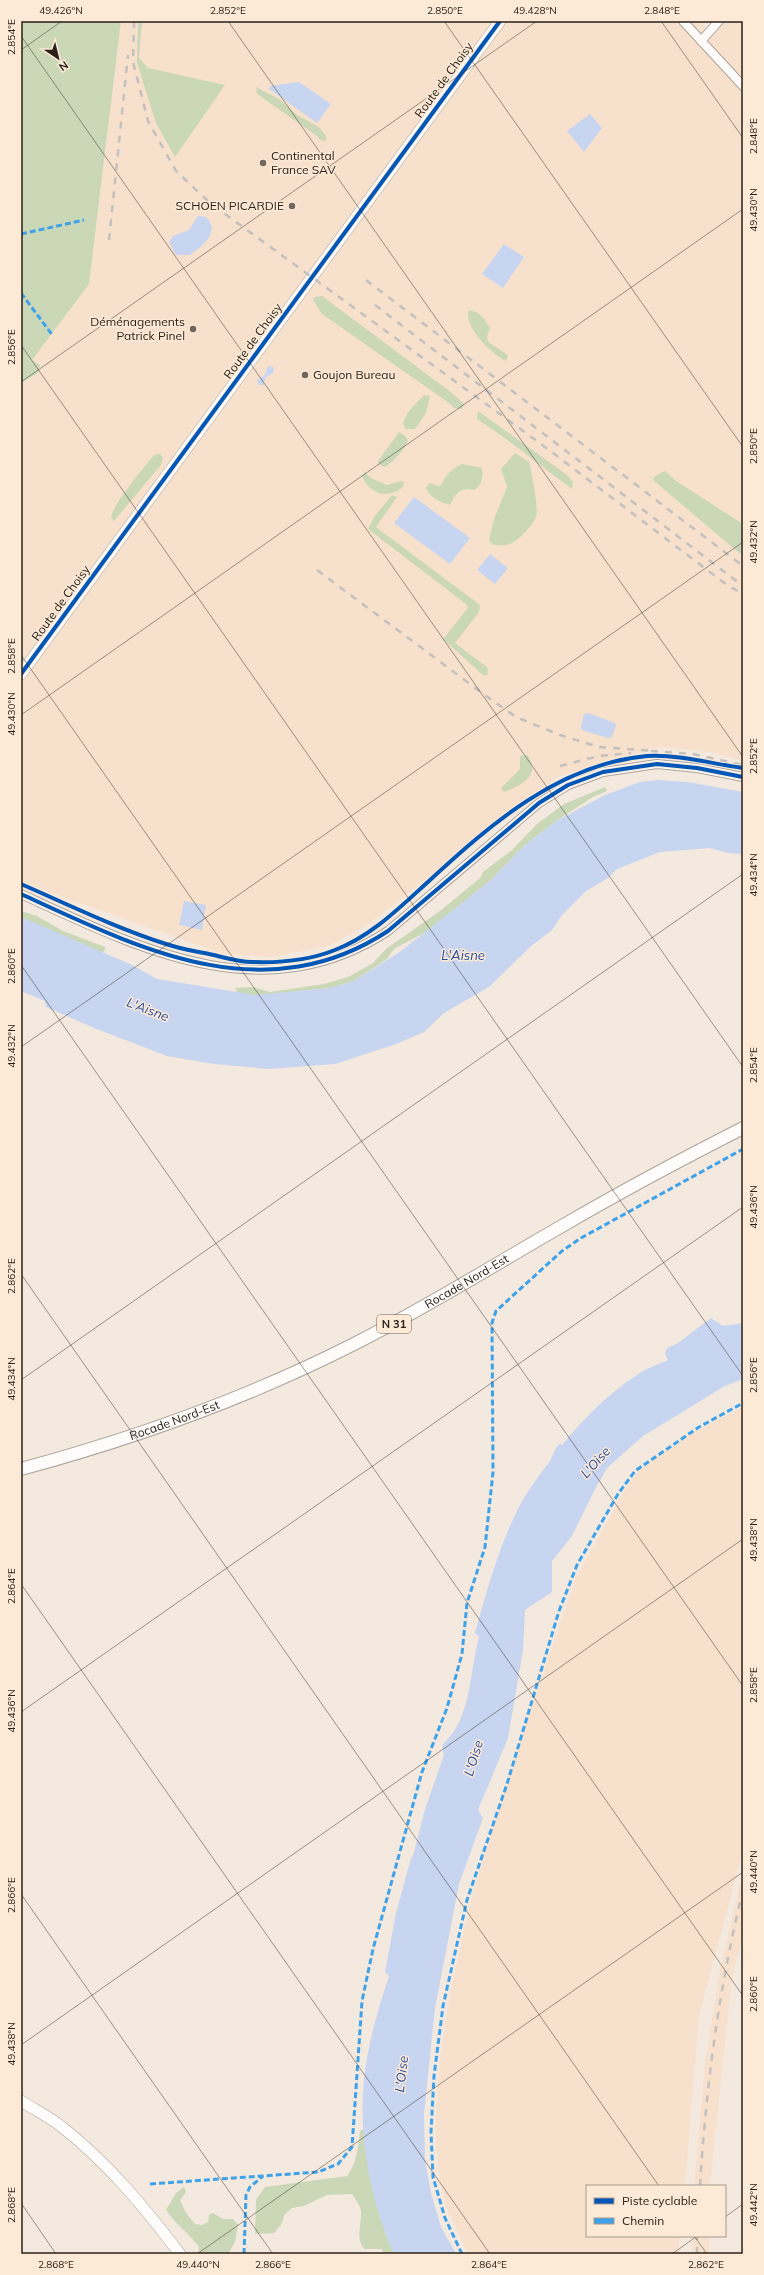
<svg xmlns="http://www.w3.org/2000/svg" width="764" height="2275" font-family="Mulish,sans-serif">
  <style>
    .built { fill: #f7e1cc }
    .green { fill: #cad8b8 }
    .water { fill: #c8d5f0 }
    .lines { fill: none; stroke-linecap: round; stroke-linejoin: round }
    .street-casing { stroke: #aba39a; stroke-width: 10 }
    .secondary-casing { stroke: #aba39a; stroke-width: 12 }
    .primary-casing { stroke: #aba39a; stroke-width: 14 }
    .street { stroke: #fdfcfa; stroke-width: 8 }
    .secondary { stroke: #fdfcfa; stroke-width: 11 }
    .primary { stroke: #fdfcfa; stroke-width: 12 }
    .rail { stroke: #c3c0bd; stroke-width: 2.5; stroke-dasharray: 7 7; stroke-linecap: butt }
    .quiet { stroke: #3ea2ea; stroke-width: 3; stroke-dasharray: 6 3; stroke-linecap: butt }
    .cycleway-casing { stroke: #fce9d6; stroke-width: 6 }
    .cycleway { stroke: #0057b8; stroke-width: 4 }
    .ticks { fill: none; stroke: #2a2118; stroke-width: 1; stroke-opacity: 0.45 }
    .poi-dot { fill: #71675d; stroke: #fce9d6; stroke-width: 1.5 }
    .labels { text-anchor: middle; stroke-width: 3; stroke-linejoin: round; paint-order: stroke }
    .shield { fill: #fce9d6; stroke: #695d51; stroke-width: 1 }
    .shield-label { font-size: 11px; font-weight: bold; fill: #2a2118 }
    .street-label { font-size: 12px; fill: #2a2118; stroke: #fce9d6 }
    .poi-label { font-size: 12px; fill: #2a2118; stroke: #fce9d6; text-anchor: start }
    .water-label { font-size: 13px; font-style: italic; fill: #274fa1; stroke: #fce9d6 }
    .neatline { fill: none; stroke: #2a2118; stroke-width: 1.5 }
    .ticks-label { font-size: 10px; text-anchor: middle; fill: #2a2118 }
  </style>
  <rect width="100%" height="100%" fill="#f4e9de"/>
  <path class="built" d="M121,21H700L707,27L713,21H743V761L710,752L659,747L557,777L366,926L329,946L271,957L223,954L21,882V384L38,373L32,361L92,261Z
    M743,1407V1851L699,2015L685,2186H587V2236H680L678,2254H468L446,2207L439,2177L435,2129L440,2059L450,1992L471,1900L525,1726L576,1578L621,1496L639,1470L685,1437Z
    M743,1872V1935L732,1978L710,2186H694L705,2063L720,1970Z
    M692,2236H709V2254H692Z"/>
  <path class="green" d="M21,21H121L89,284L32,360L40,365L38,373L21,383Z
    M138,21H142L139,58L148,68L225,85L175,157L156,123L137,63Z
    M256,87L279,99L297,115L319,127L326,136V141L320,140L317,136L257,94Z
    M322,296L452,393L464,404L462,409L454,408L449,403L322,314L313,300L315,297Z
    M469,310C480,312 484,318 490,328L487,337L488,342L508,355L506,361C492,354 463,327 469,310Z
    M424,395L430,396L426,413L415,429H405L403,423L408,412Z
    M478,411L567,475L573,482L572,489C540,466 510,440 477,419Z
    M399,432L404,435L408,440C405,450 394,461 385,467L378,464V461Z
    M515,453L529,462C532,472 539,509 536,517C534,524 516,543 510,544C505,546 499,545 494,545L489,541L494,519L507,487L501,469Z
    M160,454L163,458L161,465L114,521L111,518C114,502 143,469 154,455Z
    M462,464L482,468C483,477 483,484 474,490C461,487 455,493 450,505C441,503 429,497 426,488L430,483L438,486L442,484C447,473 452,469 462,464Z
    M665,471L676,481L743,524V554L739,553L653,480L654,477Z
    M365,472L371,478L387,485L401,481L404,482L403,487C388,500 369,494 362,476Z
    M392,495L397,497L376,527L480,605L479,612L455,643L488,668L487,676L483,675L443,639L468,608L466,604L368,529L374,517Z
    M527,755C542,776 521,785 504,792L501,788L520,769V756Z
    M605,787L607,791L593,797L556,821L525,845L490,881L426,932L394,949L387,959L354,981L331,988L240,997L235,988L253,987L270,992L324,984L348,977L373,963L386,949L440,911L480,878L483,872L512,850L537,824L564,804Z
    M21,911L37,916L63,931L105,947V950L100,956L21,923Z
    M364,2129C369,2173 376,2214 394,2254H385L381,2249H364C355,2237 362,2224 361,2211C361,2206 355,2199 352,2194L327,2195L304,2206L292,2208L285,2214L281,2225L274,2233L255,2234L256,2200L265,2187L347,2176C357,2163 358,2148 360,2131Z
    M184,2187L186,2192L180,2200L186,2213L195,2224L202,2225L208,2222L209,2215L213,2213L223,2219H233L238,2225L235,2242L228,2254H198L199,2247C189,2233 175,2224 166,2210L176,2193Z"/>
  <path class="water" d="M299,82L331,104L317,123L269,89L270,86Z
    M590,114L602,128L584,152L567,131Z
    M198,216L206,217C221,232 203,246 190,255H176L169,242L173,236L189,230Z
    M504,244L524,257L503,288L482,274Z
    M268,366L273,367L274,372L266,377L263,385H259L257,380L265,375Z
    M414,497L470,538L450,564L394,523Z
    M490,554L508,568L495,584L477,570Z
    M588,713L615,723L616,725L612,737L608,738L582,730L581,727L584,714Z
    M658,780L688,782L743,792V854L728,853L710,848L660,852L617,869L608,878L586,891L562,915L552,930L530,947L489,987L444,1013L424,1032L396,1044L335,1064L269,1069L214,1064L167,1056L94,1028L46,1007L45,1001L21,991V917L132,965L157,979L255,995L331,988L354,981L401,951L490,881L525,845L556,821L605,795L640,782Z
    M184,901L206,905L202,930L179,925Z
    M711,1318L723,1326L743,1323V1379L725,1386L643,1436L607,1468L594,1491L572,1536L552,1561V1592L525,1610L523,1650L508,1738L478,1810L483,1818L459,1884L435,2008L424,2114L425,2160L431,2193L441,2227L456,2254H394C368,2195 355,2122 367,2058C372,2030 380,2003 389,1976L385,1972L396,1913L411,1858L413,1856L425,1809L444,1755L442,1745C472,1719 469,1673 479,1637L475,1633C487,1589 500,1543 521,1503C529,1489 538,1477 547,1465C553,1458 553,1451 559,1444L562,1445C583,1419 609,1393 637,1375C646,1368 658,1365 668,1360L665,1354L667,1348L678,1343Z"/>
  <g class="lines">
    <g class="street-casing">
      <path id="street" d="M683,21L743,86
        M701,41L719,21
        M21,894C140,949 264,1012 388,931L539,803L568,785L603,772L657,764L697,768L743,777"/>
    </g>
    <g class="secondary-casing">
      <path id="secondary" d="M21,674L500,21
        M21,2101C35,2110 50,2117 62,2127C108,2163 145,2208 180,2254"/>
    </g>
    <g class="primary-casing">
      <g id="primary">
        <path id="s1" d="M21,1469C136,1438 250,1397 356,1343C427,1307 494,1265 562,1226C622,1191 682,1159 743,1128"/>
      </g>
    </g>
    <use href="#street" class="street"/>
    <use href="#secondary" class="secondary"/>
    <use href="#primary" class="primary"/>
    <path class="rail" d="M134,21L133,62L148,121L176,171L210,203L541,444L727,585L743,594
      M109,240L128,55
      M366,280L743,566
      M375,305L743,586
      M317,570L482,693L516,717L560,735L599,747L656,751
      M651,751L693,754L743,765
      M560,766L599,756L631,753
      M700,2186C706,2086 719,1987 743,1890
      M697,2254V2236"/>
    <path class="quiet" d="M21,234L84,220
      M21,293L53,336
      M150,2184L318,2172L338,2164L352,2147L362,2001L373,1949L422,1772L447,1708L462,1654L467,1603L485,1547L493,1472L492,1323L496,1311L562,1251L581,1238L743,1149
      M244,2254L246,2195L250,2187L263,2176
      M462,2254L445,2218L433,2177L431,2132L434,2076L443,2006L467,1900L507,1784L559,1611L577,1565L618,1494L635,1471L699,1427L743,1403"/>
    <g class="cycleway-casing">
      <path id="cycleway" d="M21,674L500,21
        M21,884C69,905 116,928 166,944C180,949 195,951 209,954C223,957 238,962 252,962C279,963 310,960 335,950C372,936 400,907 429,881C491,824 559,764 647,756C679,754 712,764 743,768
        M21,894C140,949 264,1012 388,931L539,803L568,785L603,772L657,764L697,768L743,777"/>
    </g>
    <use href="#cycleway" class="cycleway"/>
  </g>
  <path class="ticks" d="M228,21L743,757M444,21L743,447M661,21L743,138M21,36L743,1067M21,50L62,21M21,345L743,1376M21,382L537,21M21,655L743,1686M21,715L743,209M21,965L743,1996M21,1047L743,542M21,1274L659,2186M21,1380L743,874M21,1584L490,2254M21,1712L743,1207M21,1894L273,2254M21,2045L743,1539M21,2203L56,2254M725,2217L743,2204M694,2236L707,2254M197,2254L743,1872M672,2254L697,2236"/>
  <g class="poi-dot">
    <circle cx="263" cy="163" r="4"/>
    <circle cx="292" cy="206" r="4"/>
    <circle cx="193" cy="329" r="4"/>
    <circle cx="305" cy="375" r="4"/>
  </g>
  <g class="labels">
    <rect class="shield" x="377" y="1315" width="34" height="18" rx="3"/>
    <g class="shield-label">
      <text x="394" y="1328">N 31</text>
    </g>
    <g class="street-label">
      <text transform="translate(444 80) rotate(-54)" y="4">Route de Choisy</text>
      <text transform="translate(253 341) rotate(-54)" y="4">Route de Choisy</text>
      <text transform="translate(61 603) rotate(-54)" y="4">Route de Choisy</text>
      <text dy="4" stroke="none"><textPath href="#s1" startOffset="485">Rocade Nord-Est</textPath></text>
      <text dy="4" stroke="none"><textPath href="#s1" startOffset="161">Rocade Nord-Est</textPath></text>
    </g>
    <g class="poi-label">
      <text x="271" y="160">Continental<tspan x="271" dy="14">France SAV</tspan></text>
      <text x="284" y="210" text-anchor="end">SCHOEN PICARDIE</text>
      <text x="185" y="326" text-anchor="end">Déménagements<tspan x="185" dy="14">Patrick Pinel</tspan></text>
      <text x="313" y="379">Goujon Bureau</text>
    </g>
    <g class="water-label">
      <text x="463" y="960">L'Aisne</text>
      <text transform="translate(148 1009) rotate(21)" y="5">L'Aisne</text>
      <text transform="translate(595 1462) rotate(-48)" y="5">L'Oise</text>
      <text transform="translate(473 1758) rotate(-73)" y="5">L'Oise</text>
      <text transform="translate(401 2074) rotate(-83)" y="5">L'Oise</text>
    </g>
  </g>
  <rect width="764" height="2275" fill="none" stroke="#fce9d6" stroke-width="44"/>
  <rect x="586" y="2185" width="140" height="52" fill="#fce9d6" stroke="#a8998a"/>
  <rect x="594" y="2198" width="20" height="6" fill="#0057b8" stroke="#a8998a"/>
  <text x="622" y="2205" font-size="12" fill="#2a2118">Piste cyclable</text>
  <rect x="594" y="2218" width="20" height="6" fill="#3ea2ea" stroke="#a8998a"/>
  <text x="622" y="2225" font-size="12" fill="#2a2118">Chemin</text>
  <g transform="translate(58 58) rotate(145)" stroke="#fce9d6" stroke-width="3" paint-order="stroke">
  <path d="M0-3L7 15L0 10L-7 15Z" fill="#2a2118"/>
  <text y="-6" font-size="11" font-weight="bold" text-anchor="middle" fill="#2a2118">N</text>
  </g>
  <rect x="22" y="22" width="720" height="2231" class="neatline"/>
  <g class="ticks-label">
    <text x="61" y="14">49.426°N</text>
    <text x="228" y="14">2.852°E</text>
    <text x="445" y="14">2.850°E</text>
    <text x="535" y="14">49.428°N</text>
    <text x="662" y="14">2.848°E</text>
    <text transform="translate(11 37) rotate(-90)" y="4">2.854°E</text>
    <text transform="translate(753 136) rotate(-90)" y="4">2.848°E</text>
    <text transform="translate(753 210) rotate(-90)" y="4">49.430°N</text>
    <text transform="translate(11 347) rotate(-90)" y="4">2.856°E</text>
    <text transform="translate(753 446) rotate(-90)" y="4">2.850°E</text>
    <text transform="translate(753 542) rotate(-90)" y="4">49.432°N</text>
    <text transform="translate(11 656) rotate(-90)" y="4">2.858°E</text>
    <text transform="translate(11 714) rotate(-90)" y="4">49.430°N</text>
    <text transform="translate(753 756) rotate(-90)" y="4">2.852°E</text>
    <text transform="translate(753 875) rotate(-90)" y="4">49.434°N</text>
    <text transform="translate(11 966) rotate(-90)" y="4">2.860°E</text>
    <text transform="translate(11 1046) rotate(-90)" y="4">49.432°N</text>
    <text transform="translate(753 1065) rotate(-90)" y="4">2.854°E</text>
    <text transform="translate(753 1207) rotate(-90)" y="4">49.436°N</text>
    <text transform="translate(11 1276) rotate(-90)" y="4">2.862°E</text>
    <text transform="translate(753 1375) rotate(-90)" y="4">2.856°E</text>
    <text transform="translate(11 1379) rotate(-90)" y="4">49.434°N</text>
    <text transform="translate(753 1540) rotate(-90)" y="4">49.438°N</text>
    <text transform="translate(11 1586) rotate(-90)" y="4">2.864°E</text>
    <text transform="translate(753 1685) rotate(-90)" y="4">2.858°E</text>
    <text transform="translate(11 1711) rotate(-90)" y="4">49.436°N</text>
    <text transform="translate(753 1872) rotate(-90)" y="4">49.440°N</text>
    <text transform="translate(11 1895) rotate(-90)" y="4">2.866°E</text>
    <text transform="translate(753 1994) rotate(-90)" y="4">2.860°E</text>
    <text transform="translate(11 2044) rotate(-90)" y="4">49.438°N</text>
    <text transform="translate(753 2205) rotate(-90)" y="4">49.442°N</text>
    <text transform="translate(11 2205) rotate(-90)" y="4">2.868°E</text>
    <text x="56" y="2268">2.868°E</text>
    <text x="198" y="2268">49.440°N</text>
    <text x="273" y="2268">2.866°E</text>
    <text x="489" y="2268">2.864°E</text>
    <text x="706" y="2268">2.862°E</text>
  </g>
</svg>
